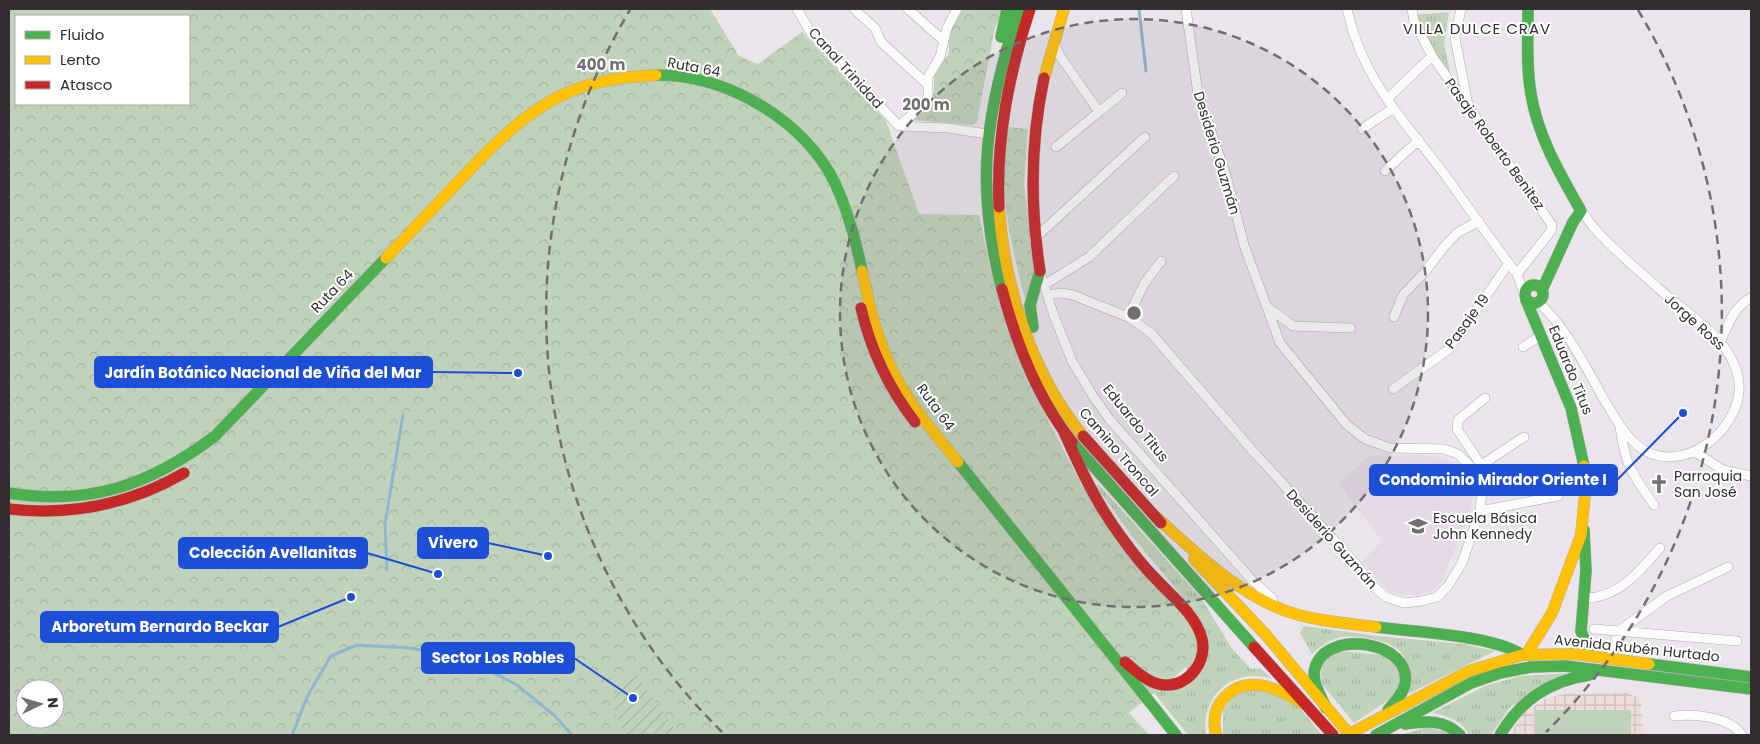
<svg xmlns="http://www.w3.org/2000/svg" width="1760" height="744" font-family="Poppins,sans-serif">
  <style>
    .industrial { fill: url(#industrial-grid) }
    .built { fill: #e5dae5 }
    .grass { fill: url(#grass-tufts) }
    .park { fill: url(#park-crowns); fill-rule: evenodd }
    .garden { fill: url(#garden-furrows) }
    .pitch { fill: #c0d3ba }
    .lines { fill: none; stroke-linecap: round; stroke-linejoin: round }
    .stream { stroke: #8db6d2; stroke-width: 3 }
    .street-casing { stroke: #b0adb0; stroke-width: 10 }
    .fast-casing { stroke: #b0adb0; stroke-width: 12 }
    .slow-casing { stroke: #b0adb0; stroke-width: 12 }
    .jam-casing { stroke: #b0adb0; stroke-width: 12 }
    .street { stroke: #fcfbfc; stroke-width: 9 }
    .fast { stroke: #4caf50; stroke-width: 11 }
    .slow { stroke: #ffc107; stroke-width: 11 }
    .jam { stroke: #c62828; stroke-width: 11 }
    .slow-bridge-casing { stroke: #b0adb0; stroke-width: 12; stroke-linecap: butt }
    .slow-bridge { stroke: #ffc107; stroke-width: 11 }
    .ring { fill: none; stroke: #726e72; stroke-width: 2.5; stroke-dasharray: 9 6 }
    .labels { text-anchor: middle; stroke-width: 4; stroke-linejoin: round; paint-order: stroke }
    .street-label { font-size: 14px; fill: #322e32; stroke: #fff }
    .poi-label { font-size: 14px; fill: #322e32; stroke: #fff; text-anchor: start }
    .neighbourhood-label { font-size: 15px; letter-spacing: 1px; fill: #322e32; stroke: #fff }
    .centre { fill: #726e72; stroke: #fff; stroke-width: 2.5 }
    .ring-label { font-size: 15px; text-anchor: middle; font-weight: bold; fill: #726e72; stroke: #fff; stroke-width: 4; stroke-linejoin: round; paint-order: stroke }
    .leader { fill: none; stroke: #1d4ed8; stroke-width: 2 }
    .callout-dot { fill: #1d4ed8; stroke: #fff; stroke-width: 2 }
    .callout { fill: #1d4ed8; stroke: #1d4ed8; stroke-width: 2 }
    .callout-label { font-size: 15px; text-anchor: middle; font-weight: bold; fill: #fff }
  </style>
  <defs>
    <pattern id="industrial-grid" width="8" height="8" patternUnits="userSpaceOnUse" patternTransform="scale(1.25)"><rect width="8" height="8" fill="#edddda"/><path d="M0 4h8M4 0v8" fill="none" stroke="#ccbebc"/></pattern>
    <pattern id="grass-tufts" width="24" height="20" patternUnits="userSpaceOnUse" patternTransform="scale(1.25)"><rect width="24" height="20" fill="#c0d3ba"/><path d="M3 7l-1-3M5 7V3M7 7l1-3M15 17l-1-3M17 17v-4M19 17l1-3" fill="none" stroke="#a5b5a0"/></pattern>
    <pattern id="park-crowns" width="20" height="18" patternUnits="userSpaceOnUse" patternTransform="scale(1.25)"><rect width="20" height="18" fill="#c0d3ba"/><path d="M2 6a3 3 0 1 1 6 0M12 15a3 3 0 1 1 6 0" fill="none" stroke="#a5b5a0"/></pattern>
    <pattern id="garden-furrows" width="10" height="10" patternUnits="userSpaceOnUse" patternTransform="scale(1.25)"><rect width="10" height="10" fill="#c0d3ba"/><path d="M-1 1l2-2M0 10L10 0M9 11l2-2" fill="none" stroke="#a5b5a0"/></pattern>
  </defs>
  <rect width="100%" height="100%" fill="#eae5ea"/>
  <path class="industrial" d="M1626,693L1641,699L1643,735H1510L1522,715L1545,699L1564,694Z"/>
  <path class="built" d="M1427,455L1449,460L1462,470L1473,491L1471,510L1441,583L1430,592L1416,595H1402L1389,591L1362,562L1382,541L1339,484L1368,456Z
    M1509,466L1520,485L1498,498L1487,479Z"/>
  <path class="grass" d="M1449,12L1444,44L1454,90L1413,15Z
    M1099,485L1202,599L1232,649L1251,669L1260,668L1273,679C1235,666 1200,695 1206,735H1188L1151,689L1188,686L1182,596L1132,536L1096,486Z
    M1304,626L1377,636L1463,644L1495,651L1408,694C1408,684 1409,672 1406,662C1401,640 1361,636 1342,637C1332,638 1319,647 1312,654L1300,633Z
    M1338,651L1385,655L1401,671L1400,686L1390,699L1354,723L1322,684L1321,671L1324,659Z
    M1572,673L1510,707L1491,735H1469C1462,720 1447,716 1432,713L1485,686L1520,676Z
    M1258,688L1294,701L1322,735H1223V710L1234,696Z
    M1428,727L1455,735H1400Z"/>
  <path class="park" d="M9,9H710L739,56L758,64L802,32L886,121L919,214L979,215L990,267L1010,334L1044,412L1082,486L1189,622L1199,643L1190,664L1129,713L1149,735H9ZM16,16H189V104H16ZM25,689H55V719H25Z
    M963,9H1002L994,32L977,122L973,125L913,120L934,92V73L949,54V30Z
    M1008,127L1028,129L1024,185L1035,270L1026,302C1010,241 997,190 1008,127Z"/>
  <path class="garden" d="M633,670L674,728L679,735H626C608,706 610,695 633,670Z"/>
  <path class="pitch" d="M1535,710H1631V735H1535Z"/>
  <g class="lines">
    <path class="stream" d="M1139,9L1146,71
      M387,569L385,524L403,415
      M292,735L308,695L331,656L357,645L410,648L464,658L517,685L555,716L572,735"/>
    <g class="street-casing">
      <path id="street" d="M797,9L811,33L899,126L948,128L987,134
        M854,9L875,28L881,42L926,83
        M908,9L944,41
        M1347,9C1363,81 1403,119 1445,175C1469,208 1492,242 1517,274L1524,293
        M1412,9L1414,21L1432,56L1552,225L1551,231L1517,274
        M1461,9L1455,38L1468,105
        M1054,42L1060,56L1099,112L1056,147
        M1387,99L1432,56
        M1099,112L1122,93
        M899,126L925,104L928,96V77L940,57L947,28L957,9
        M1362,129L1392,109
        M1385,171L1419,140
        M1034,239L1145,137
        M1040,272L1053,313L1072,361L1093,396L1110,420L1252,580L1273,599
        M1044,285L1089,257L1174,176
        M1047,295L1061,293L1073,295L1128,317L1151,333L1252,450L1355,563L1371,584L1386,597L1404,603L1422,601L1437,597L1448,586L1462,563L1480,511L1482,491L1474,470L1458,454L1444,449L1390,448L1365,439L1347,425L1280,343L1244,245L1226,175L1198,94L1186,9
        M1539,303C1569,330 1587,371 1608,406C1616,419 1624,434 1637,445C1680,482 1749,426 1738,376C1729,336 1686,314 1658,288C1637,269 1614,250 1595,229C1590,223 1586,216 1581,211
        M1267,307L1293,326L1351,328
        M1128,317L1144,284L1161,261
        M1394,317L1403,295L1424,273L1444,247L1457,233L1479,221
        M1720,342C1728,326 1734,306 1751,298
        M1523,347L1541,336
        M1393,389L1449,349L1509,263
        M1620,427C1625,465 1632,474 1654,505
        M1695,452L1723,470L1751,476
        M1481,465L1457,429L1458,420L1485,398
        M1477,468L1524,437
        M1480,511L1558,496
        M1582,598C1617,600 1639,572 1660,548
        M1594,629L1737,641
        M1610,659L1619,631L1667,596L1728,567
        M1674,716C1695,714 1729,716 1742,735"/>
    </g>
    <g class="fast-casing">
      <path id="fast" d="M1528,9C1528,37 1526,66 1531,94C1538,137 1560,174 1581,211L1573,222L1542,290
        M1001,37L1007,9
        M656,75C726,74 804,120 835,183C848,211 856,241 862,271
        M1525 294a9 9 0 1 1 18 0a9 9 0 1 1-18 0Z
        M1002,289C974,184 986,111 1019,9
        M1526,300L1571,408L1584,466
        M1033,327L1030,305L1040,271
        M1072,442L1254,647
        M958,462L1176,735
        M9,493C90,506 150,485 215,436L386,258
        M1584,530L1586,571L1581,631L1591,656
        M1376,627C1413,632 1493,635 1522,655
        M1649,664L1751,677
        M1326,708C1321,696 1311,681 1315,668C1326,628 1413,641 1405,684C1403,694 1394,703 1388,710
        M1405,724C1426,721 1444,719 1460,735
        M1376,735L1471,683L1500,673L1531,667L1566,666L1751,689
        M1500,735C1521,700 1549,681 1589,675"/>
    </g>
    <g class="slow-casing">
      <path id="slow" d="M1044,78L1064,9
        M999,207C1004,286 1032,374 1083,436
        M386,258C405,238 424,218 443,198C485,154 528,102 589,85C611,78 633,77 656,75
        M862,271C868,299 874,327 885,353C900,394 931,429 958,462
        M1154,515C1194,551 1235,592 1286,611C1314,621 1346,623 1376,627
        M1194,559L1266,635L1344,728
        M1526,655L1552,613L1581,535L1585,494L1584,466
        M1216,735C1213,722 1214,708 1224,698C1248,672 1281,690 1306,705
        M1347,735L1469,671L1522,655L1575,654L1649,664"/>
    </g>
    <g class="jam-casing">
      <path id="jam" d="M999,207C996,138 1009,74 1030,9
        M1040,271C1030,205 1030,143 1044,78
        M1002,289C1016,342 1038,399 1072,442
        M861,308C871,351 888,387 915,422
        M1064,432C1081,470 1097,505 1122,538C1132,552 1142,565 1154,577C1170,595 1196,614 1202,639C1207,661 1190,684 1168,685C1151,686 1137,672 1125,662
        M1083,436L1161,523
        M9,509C72,516 129,505 184,473
        M1254,647L1333,735"/>
    </g>
    <use href="#street" class="street"/>
    <use href="#fast" class="fast"/>
    <use href="#slow" class="slow"/>
    <use href="#jam" class="jam"/>
    <g class="slow-bridge-casing">
      <path id="slow-bridge" d="M1344,728L1350,735"/>
    </g>
    <use href="#slow-bridge" class="slow-bridge"/>
  </g>
  <circle cx="1134" cy="313" r="294" fill="#726e72" fill-opacity=".12"/>
  <g class="ring">
    <circle cx="1134" cy="313" r="294"/>
    <path d="M722 732A588 588 0 0 1 630 10M1638 10A588 588 0 0 1 1546 732"/>
  </g>
  <defs>
    <g id="church-bare" transform="scale(1.5)"><path d="M-1.2-6h2.4v3.5h3.3v2.4h-3.3V6h-2.4V-.1h-3.3v-2.4h3.3Z" fill="#726e72" stroke="#fff" stroke-width="2.5" paint-order="stroke"/></g>
    <g id="school-bare" transform="scale(1.5)"><path d="M0-5L7-2L0 1L-7-2ZM-4 1L0 2.5L4 1V4Q0 6-4 4Z" fill="#726e72" stroke="#fff" stroke-width="2.5" paint-order="stroke"/></g>
  </defs>
  <g fill-rule="evenodd">
    <use href="#church-bare" x="1659" y="484"/>
    <use href="#school-bare" x="1418" y="526"/>
  </g>
  <g class="labels">
    <g class="street-label">
      <text transform="translate(694 67) rotate(11)" y="5">Ruta 64</text>
      <text transform="translate(846 68) rotate(48)" y="5">Canal Trinidad</text>
      <text transform="translate(1495 144) rotate(54)" y="5">Pasaje Roberto Benitez</text>
      <text transform="translate(1217 153) rotate(73)" y="5">Desiderio Guzmán</text>
      <text transform="translate(332 291) rotate(-46)" y="5">Ruta 64</text>
      <text transform="translate(1467 321) rotate(-54)" y="5">Pasaje 19</text>
      <text transform="translate(1695 322) rotate(42)" y="5">Jorge Ross</text>
      <text transform="translate(1571 370) rotate(68)" y="5">Eduardo Titus</text>
      <text transform="translate(936 407) rotate(54)" y="5">Ruta 64</text>
      <text transform="translate(1136 423) rotate(51)" y="5">Eduardo Titus</text>
      <text transform="translate(1119 452) rotate(49)" y="5">Camino Troncal</text>
      <text transform="translate(1332 539) rotate(48)" y="5">Desiderio Guzmán</text>
      <text transform="translate(1637 648) rotate(6)" y="5">Avenida Rubén Hurtado</text>
    </g>
    <g class="poi-label">
      <text x="1674" y="481">Parroquia<tspan x="1674" dy="16">San José</tspan></text>
      <text x="1433" y="523">Escuela Básica<tspan x="1433" dy="16">John Kennedy</tspan></text>
    </g>
    <g class="neighbourhood-label">
      <text x="1477" y="34">VILLA DULCE CRAV</text>
    </g>
  </g>
  <circle cx="1134" cy="313" r="8" class="centre"/>
  <g class="ring-label">
    <text x="601" y="70">400 m</text>
    <text x="926" y="110">200 m</text>
  </g>
  <path class="leader" d="M518 373L432 372M1683 413L1617 480M548 556L488 543M438 574L367 553M351 597L278 627M633 698L574 658"/>
  <g class="callout-dot">
    <circle cx="518" cy="373" r="5"/>
    <circle cx="1683" cy="413" r="5"/>
    <circle cx="548" cy="556" r="5"/>
    <circle cx="438" cy="574" r="5"/>
    <circle cx="351" cy="597" r="5"/>
    <circle cx="633" cy="698" r="5"/>
  </g>
  <g class="callout">
    <rect x="95" y="357" width="337" height="30" rx="5"/>
    <rect x="1370" y="465" width="247" height="30" rx="5"/>
    <rect x="418" y="528" width="70" height="30" rx="5"/>
    <rect x="179" y="538" width="188" height="30" rx="5"/>
    <rect x="41" y="612" width="237" height="30" rx="5"/>
    <rect x="422" y="643" width="152" height="30" rx="5"/>
  </g>
  <g class="callout-label">
    <text x="263" y="378">Jardín Botánico Nacional de Viña del Mar</text>
    <text x="1493" y="485">Condominio Mirador Oriente I</text>
    <text x="453" y="548">Vivero</text>
    <text x="273" y="558">Colección Avellanitas</text>
    <text x="160" y="632">Arboretum Bernardo Beckar</text>
    <text x="498" y="663">Sector Los Robles</text>
  </g>
  <rect width="1760" height="744" fill="none" stroke="#322e32" stroke-width="20"/>
  <rect x="15" y="15" width="175" height="90" fill="#ffffff" stroke="#adabad"/>
  <rect x="25" y="31" width="25" height="8" fill="#4caf50" stroke="#adabad"/>
  <text x="60" y="40" font-size="15" fill="#322e32">Fluido</text>
  <rect x="25" y="56" width="25" height="8" fill="#ffc107" stroke="#adabad"/>
  <text x="60" y="65" font-size="15" fill="#322e32">Lento</text>
  <rect x="25" y="81" width="25" height="8" fill="#c62828" stroke="#adabad"/>
  <text x="60" y="90" font-size="15" fill="#322e32">Atasco</text>
  <g transform="translate(40 704) rotate(85)"><circle r="24" fill="#ffffff" stroke="#adabad"/>
  <path d="M0-4L9 19L0 12L-9 19Z" fill="#726e72"/>
  <text y="-8" font-size="14" font-weight="bold" text-anchor="middle" fill="#322e32">N</text>
  </g>
</svg>
